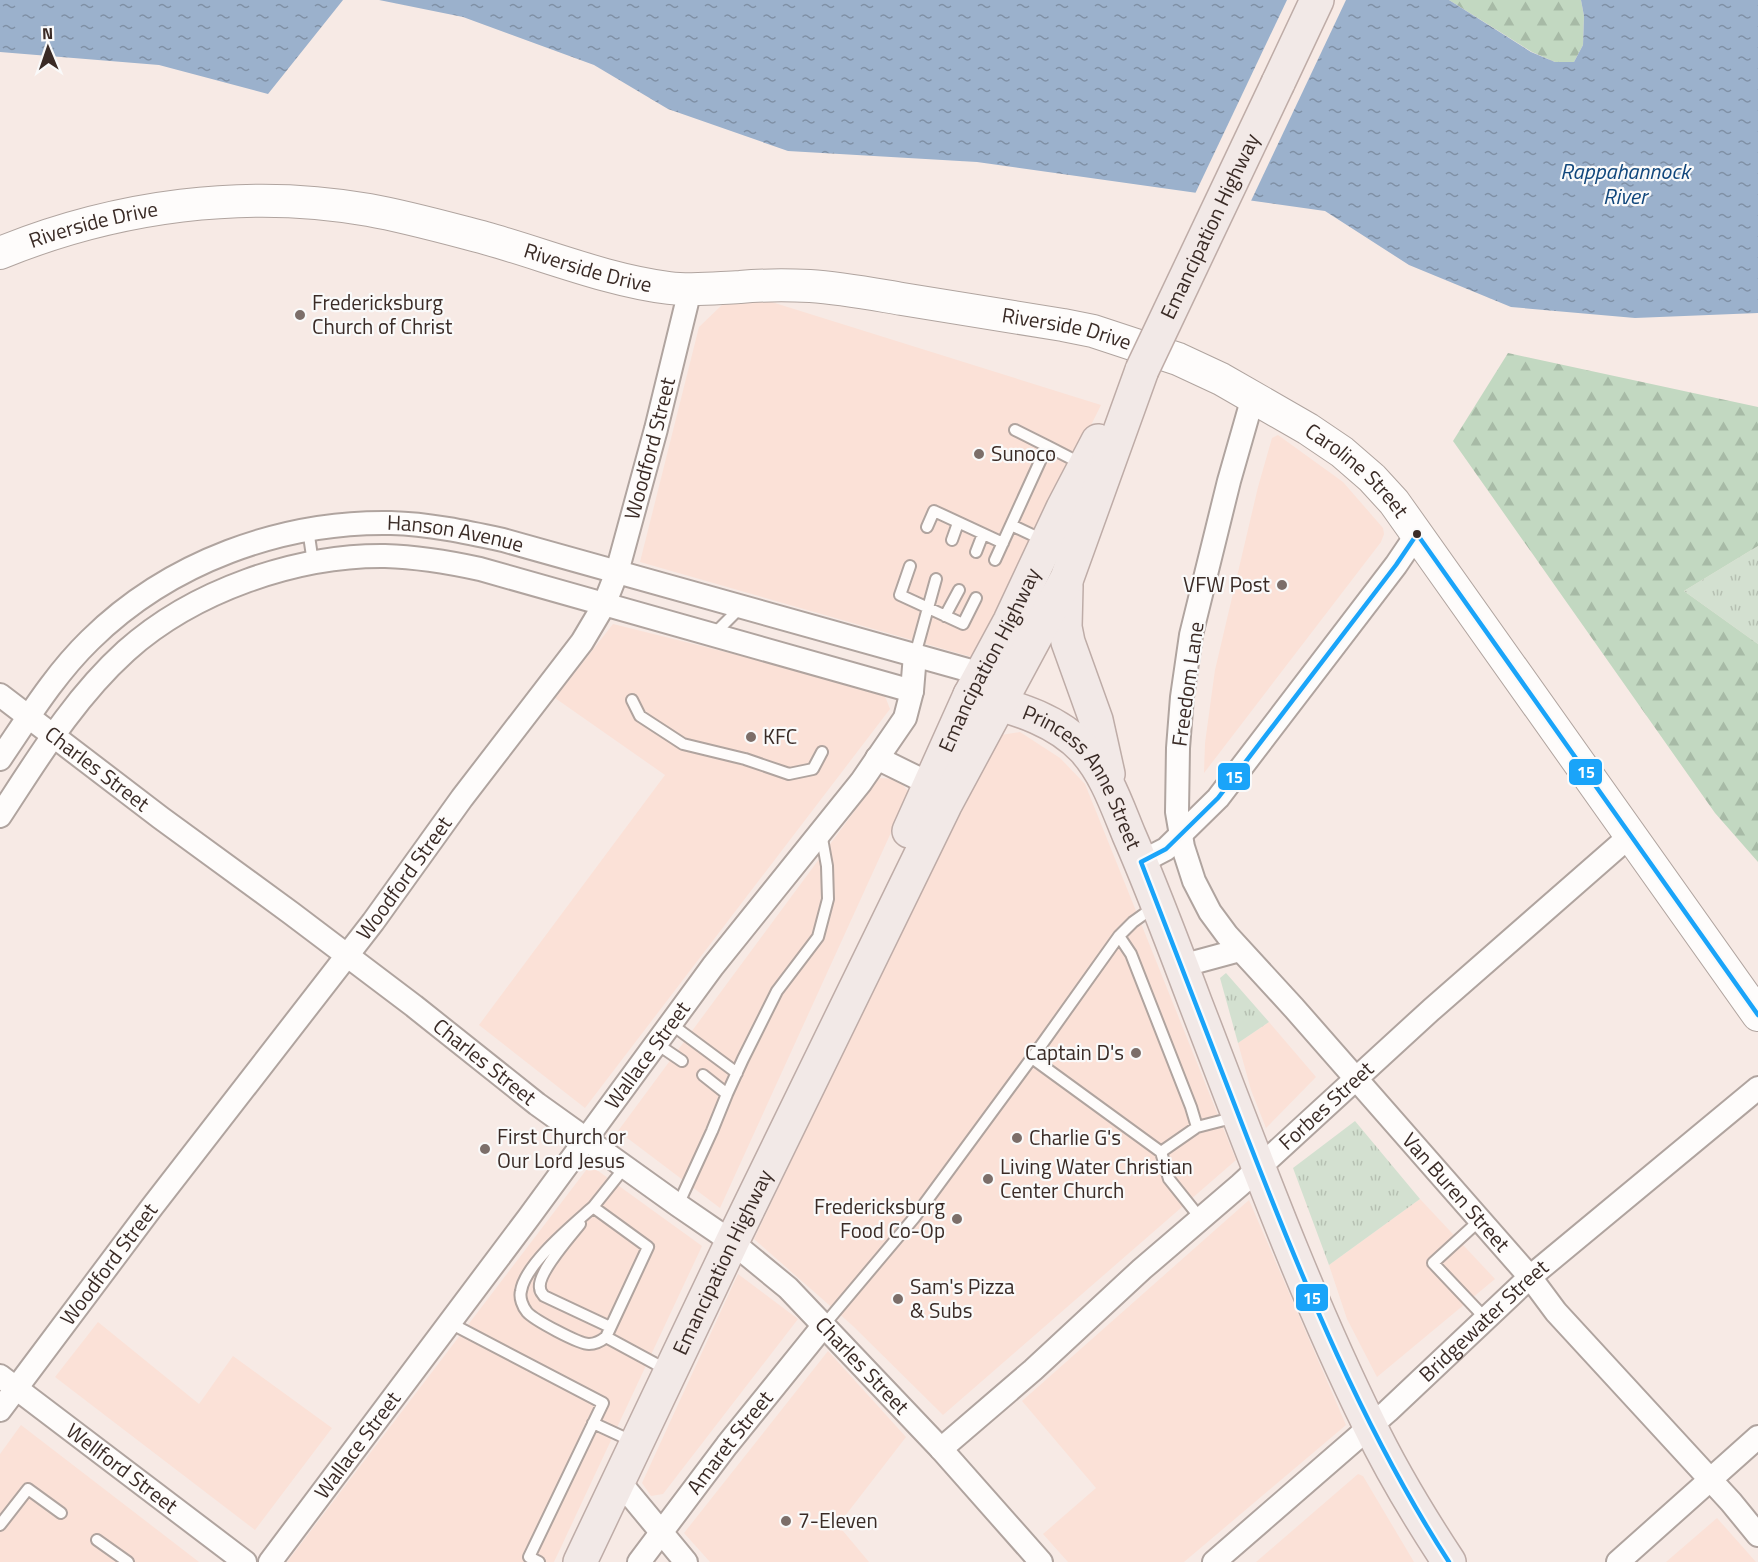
<svg xmlns="http://www.w3.org/2000/svg" width="1758" height="1562" font-family="'Titillium Web',sans-serif">
  <style>
    .built { fill: #fbe1d7 }
    .grass { fill: url(#grass-tufts) }
    .forest { fill: url(#forest-firs) }
    .water { fill: url(#water-ripples) }
    .pier { fill: #f7eae5 }
    .lines { fill: none; stroke-linecap: round; stroke-linejoin: round }
    .lane-casing { stroke: #b0a49f; stroke-width: 14 }
    .street-casing { stroke: #b0a49f; stroke-width: 26 }
    .secondary-casing { stroke: #b0a49f; stroke-width: 34 }
    .primary-casing { stroke: #beaca7; stroke-width: 36 }
    .lane { stroke: #fefcfb; stroke-width: 10 }
    .street { stroke: #fefcfb; stroke-width: 22 }
    .secondary { stroke: #fefcfb; stroke-width: 32 }
    .primary { stroke: #f2e9e7; stroke-width: 33 }
    .primary-bridge-casing { stroke: #beaca7; stroke-width: 36; stroke-linecap: butt }
    .primary-bridge { stroke: #f2e9e7; stroke-width: 33 }
    .bus-1-casing { stroke: #fafafa; stroke-width: 9 }
    .bus-1 { stroke: #1aa4f9; stroke-width: 4.5 }
    .poi-dot { fill: #7c6e69; stroke: #fafafa; stroke-width: 2 }
    .bus-dot { fill: #3a2b26; stroke: #fafafa; stroke-width: 2 }
    .labels { text-anchor: middle; stroke-width: 4.5; stroke-linejoin: round; paint-order: stroke }
    .street-label { font-size: 21px; fill: #3a2b26; stroke: #fafafa }
    .poi-label { font-size: 21px; fill: #3a2b26; stroke: #fafafa; text-anchor: start }
    .water-label { font-size: 22px; font-style: italic; fill: #11477c; stroke: #fafafa }
    .line-badge { stroke: #fafafa; stroke-width: 2 }
    .badge-label { font-size: 16px; text-anchor: middle; font-weight: bold; fill: #fff }
  </style>
  <defs>
    <pattern id="grass-tufts" width="24" height="20" patternUnits="userSpaceOnUse" patternTransform="scale(1.5)"><rect width="24" height="20" fill="#d3e0d0"/><path d="M3 7l-1-3M5 7V3M7 7l1-3M15 17l-1-3M17 17v-4M19 17l1-3" fill="none" stroke="#b6c0b2"/></pattern>
    <pattern id="forest-firs" width="22" height="20" patternUnits="userSpaceOnUse" patternTransform="scale(1.5)"><rect width="22" height="20" fill="#c2d8c1"/><path d="M5 1l3.5 6h-7zM16 11l3.5 6h-7z" fill="#a7baa6"/></pattern>
    <pattern id="water-ripples" width="26" height="14" patternUnits="userSpaceOnUse" patternTransform="scale(1.5)"><rect width="26" height="14" fill="#9bb1cc"/><path d="M2 4q2-2 4 0t4 0M15 11q2-2 4 0t4 0" fill="none" stroke="#7f90a5"/></pattern>
  </defs>
  <rect width="100%" height="100%" fill="#f7eae5"/>
  <path class="built" d="M756,297L1101,405L975,658L640,562L699,327L723,304Z
    M1278,435L1343,482L1383,528L1384,534L1381,542L1204,773L1205,743L1215,670L1258,487L1272,438Z
    M613,624L883,691L890,709L585,1108L479,1025L665,775L555,698Z
    M1020,732L1060,758L1085,784L1236,1160L943,1415L853,1326L754,1239L905,923L1001,735Z
    M879,778L899,779L909,793L720,1208L618,1131Z
    M1269,1022L1316,1077L1266,1128L1251,1090L1238,1043Z
    M590,1165L702,1246L554,1562H287Z
    M1420,1199L1495,1279L1377,1377L1347,1319L1329,1265Z
    M1249,1200L1346,1425L1184,1562H1068L1043,1534L1096,1488L1022,1401Z
    M738,1274L798,1319L663,1494L651,1496L642,1483Z
    M98,1322L199,1404L233,1356L332,1428L255,1530L55,1377Z
    M828,1351L906,1437L838,1525L869,1562H710L684,1533Z
    M21,1425L199,1562H0V1454Z
    M1358,1474L1363,1476L1414,1562H1256Z
    M1717,1518L1756,1562H1666Z"/>
  <path class="grass" d="M1758,546V644L1684,591Z
    M1226,973L1269,1022L1238,1043L1220,978Z
    M1355,1121L1420,1199L1329,1265L1293,1168Z"/>
  <path class="forest" d="M1449,0H1581L1584,16L1583,45L1574,62H1555L1532,52Z
    M1508,353L1758,407V546L1684,591L1758,644V862L1715,813L1453,441Z"/>
  <path class="water" d="M0,0H343L268,94L159,65L0,52Z
    M379,0H1449L1531,52L1555,62H1574L1583,45L1584,16L1581,0H1758V313L1635,318L1511,307L1409,265L1325,211L977,162L788,151L668,109L594,65L463,17Z"/>
  <path class="pier" d="M1287,0H1346L1250,203L1194,196Z"/>
  <g class="lines">
    <g class="lane-casing">
      <path id="lane" d="M1015,430L1047,446
        M1011,525L1043,540
        M927,527L934,511L1003,543
        M308,529L313,563
        M952,540L958,523
        M976,552L983,534
        M995,560L1047,446L1082,464
        M910,566L900,595L963,624L976,598
        M945,616L959,590
        M714,634L741,607
        M915,655L936,579
        M632,700L640,716L683,744L745,759L789,774L813,769L822,752
        M1119,936L1131,954L1191,1107L1197,1127
        M671,1024L737,1073
        M657,1044L682,1061
        M1032,1058L1161,1152L1169,1179L1201,1219
        M727,1094L743,1059L777,991L818,937L828,899L827,866L821,833
        M1161,1152L1197,1127L1236,1117
        M625,1167L593,1207L648,1247L606,1337L667,1370
        M678,1205L712,1131L727,1094L703,1075
        M593,1207C573,1225 525,1264 521,1291C519,1298 523,1307 527,1312C534,1320 579,1344 589,1344C595,1344 601,1341 606,1337
        M1480,1220L1433,1263L1486,1319
        M580,1224C570,1237 537,1273 540,1288C540,1292 542,1293 544,1296L610,1327
        M450,1323L603,1403L529,1557L539,1562
        M824,1325L914,1218L1042,1044L1119,936L1133,922L1154,907
        M593,1423L634,1442
        M0,1525L28,1489L61,1513
        M97,1540L128,1562"/>
    </g>
    <g class="street-casing">
      <g id="street">
        <path id="s1" d="M1253,397L1229,481L1191,635L1182,697L1178,748L1177,812L1183,847L1194,881L1210,912L1227,935L1294,1008L1530,1277L1556,1312L1731,1502L1758,1535"/>
        <path id="s2" d="M0,695L161,818L291,913L414,1006L537,1104L678,1205L732,1242L788,1288L941,1449L1041,1562"/>
        <path d="M877,758L930,784"/>
        <path id="s3" d="M0,759C28,718 54,675 90,640C169,562 282,521 391,523C429,524 466,532 503,540L982,674"/>
        <path d="M0,816C38,758 74,698 126,651C193,591 296,555 385,556C417,557 448,562 480,569L912,691"/>
        <path d="M1141,862L1166,849L1218,798L1396,565L1417,534"/>
        <path d="M1181,966L1240,950"/>
        <path id="s4" d="M0,1376L245,1562"/>
        <path id="s5" d="M0,1410L152,1207L373,922L462,798L582,642L604,605L617,572L656,429L690,290"/>
        <path id="s6" d="M941,1449L1033,1370L1142,1269L1240,1185L1431,1010L1631,835"/>
        <path d="M618,1480L686,1562"/>
        <path id="s7" d="M270,1562L529,1217L713,966L861,782L905,718L912,691L915,655"/>
        <path id="s8" d="M639,1562L727,1445L824,1325"/>
        <path id="s9" d="M1214,1562L1388,1411L1530,1277L1758,1088"/>
        <path d="M1618,1562L1758,1437"/>
      </g>
    </g>
    <g class="secondary-casing">
      <g id="secondary">
        <path id="s10" d="M0,253C115,206 246,188 369,210C408,217 447,228 485,238C546,255 606,280 669,288C693,291 716,288 740,287C763,285 787,285 810,286C841,288 872,294 902,299C956,308 1010,316 1063,325L1093,331L1178,359L1221,379L1308,429L1342,452L1372,478L1394,502L1758,1015"/>
      </g>
    </g>
    <g class="primary-casing">
      <g id="primary">
        <path d="M1278,83L1317,0"/>
        <path d="M1066,586L1065,627L1068,642L1096,720L1108,774"/>
        <path id="s11" d="M970,695C1010,707 1054,717 1084,749C1106,773 1117,806 1129,835C1153,890 1174,946 1195,1002C1250,1144 1302,1288 1369,1424C1392,1472 1420,1518 1449,1562"/>
        <path id="s12" d="M909,831L970,695L1010,621L1063,508L1098,441"/>
        <path id="s13" d="M580,1562L732,1242L945,805L1067,578L1142,370"/>
      </g>
    </g>
    <use href="#lane" class="lane"/>
    <use href="#street" class="street"/>
    <use href="#secondary" class="secondary"/>
    <use href="#primary" class="primary"/>
    <g class="primary-bridge-casing">
      <g id="primary-bridge">
        <path id="s14" d="M1142,370L1278,83"/>
      </g>
    </g>
    <use href="#primary-bridge" class="primary-bridge"/>
    <g class="bus-1-casing">
      <path id="bus-1" d="M1449,1562C1363,1429 1304,1284 1247,1137C1212,1045 1176,954 1141,862L1166,849L1218,798L1396,565L1417,534L1758,1015"/>
    </g>
    <use href="#bus-1" class="bus-1"/>
  </g>
  <g class="poi-dot">
    <circle cx="300" cy="315" r="6"/>
    <circle cx="979" cy="454" r="6"/>
    <circle cx="1282" cy="585" r="6"/>
    <circle cx="751" cy="737" r="6"/>
    <circle cx="1136" cy="1053" r="6"/>
    <circle cx="1017" cy="1138" r="6"/>
    <circle cx="485" cy="1149" r="6"/>
    <circle cx="988" cy="1179" r="6"/>
    <circle cx="957" cy="1219" r="6"/>
    <circle cx="898" cy="1299" r="6"/>
    <circle cx="786" cy="1521" r="6"/>
  </g>
  <circle class="bus-dot" cx="1417" cy="534" r="5"/>
  <g class="labels">
    <g class="street-label">
      <text dy="7" stroke="none"><textPath href="#s10" startOffset="98">Riverside Drive</textPath></text>
      <text dy="7" stroke="none"><textPath href="#s14" startOffset="159">Emancipation Highway</textPath></text>
      <text dy="7" stroke="none"><textPath href="#s10" startOffset="603">Riverside Drive</textPath></text>
      <text dy="7" stroke="none"><textPath href="#s10" startOffset="1088">Riverside Drive</textPath></text>
      <text dy="7" stroke="none"><textPath href="#s5" startOffset="1170">Woodford Street</textPath></text>
      <text dy="7" stroke="none"><textPath href="#s10" startOffset="1416">Caroline Street</textPath></text>
      <text dy="7" stroke="none"><textPath href="#s3" startOffset="546">Hanson Avenue</textPath></text>
      <text dy="7" stroke="none"><textPath href="#s12" startOffset="189">Emancipation Highway</textPath></text>
      <text transform="translate(1188 684) rotate(-82)" y="7">Freedom Lane</text>
      <text dy="7" stroke="none"><textPath href="#s2" startOffset="122">Charles Street</textPath></text>
      <text dy="7" stroke="none"><textPath href="#s11" startOffset="148">Princess Anne Street</textPath></text>
      <text dy="7" stroke="none"><textPath href="#s5" startOffset="668">Woodford Street</textPath></text>
      <text dy="7" stroke="none"><textPath href="#s7" startOffset="632">Wallace Street</textPath></text>
      <text dy="7" stroke="none"><textPath href="#s2" startOffset="608">Charles Street</textPath></text>
      <text dy="7" stroke="none"><textPath href="#s6" startOffset="516">Forbes Street</textPath></text>
      <text dy="7" stroke="none"><textPath href="#s1" startOffset="903">Van Buren Street</textPath></text>
      <text dy="7" stroke="none"><textPath href="#s13" startOffset="332">Emancipation Highway</textPath></text>
      <text dy="7" stroke="none"><textPath href="#s5" startOffset="182">Woodford Street</textPath></text>
      <text dy="7" stroke="none"><textPath href="#s9" startOffset="362">Bridgewater Street</textPath></text>
      <text dy="7" stroke="none"><textPath href="#s2" startOffset="1094">Charles Street</textPath></text>
      <text dy="7" stroke="none"><textPath href="#s8" startOffset="150">Amaret Street</textPath></text>
      <text dy="7" stroke="none"><textPath href="#s7" startOffset="146">Wallace Street</textPath></text>
      <text dy="7" stroke="none"><textPath href="#s4" startOffset="153">Wellford Street</textPath></text>
    </g>
    <g class="poi-label">
      <text x="312" y="310">Fredericksburg<tspan x="312" dy="24">Church of Christ</tspan></text>
      <text x="991" y="461">Sunoco</text>
      <text x="1270" y="592" text-anchor="end">VFW Post</text>
      <text x="763" y="744">KFC</text>
      <text x="1124" y="1060" text-anchor="end">Captain D's</text>
      <text x="497" y="1144">First Church or<tspan x="497" dy="24">Our Lord Jesus</tspan></text>
      <text x="1029" y="1145">Charlie G's</text>
      <text x="1000" y="1174">Living Water Christian<tspan x="1000" dy="24">Center Church</tspan></text>
      <text x="945" y="1214" text-anchor="end">Fredericksburg<tspan x="945" dy="24">Food Co-Op</tspan></text>
      <text x="910" y="1294">Sam's Pizza<tspan x="910" dy="24">&amp; Subs</tspan></text>
      <text x="798" y="1528">7-Eleven</text>
    </g>
    <g class="water-label">
      <text x="1625" y="179">Rappahannock<tspan x="1625" dy="25">River</tspan></text>
    </g>
  </g>
  <g class="line-badge">
    <rect x="1568" y="758" width="35" height="28" rx="6" fill="#1aa4f9"/>
    <rect x="1217" y="762" width="34" height="29" rx="6" fill="#1aa4f9"/>
    <rect x="1295" y="1283" width="34" height="29" rx="6" fill="#1aa4f9"/>
  </g>
  <g class="badge-label">
    <text x="1586" y="778">15</text>
    <text x="1234" y="783">15</text>
    <text x="1312" y="1304">15</text>
  </g>
  <g transform="translate(48 48) rotate(358)" stroke="#fafafa" stroke-width="4.5" paint-order="stroke">
  <path d="M0-4.5L10 22L0 15L-10 22Z" fill="#3a2b26"/>
  <text y="-9" font-size="16" font-weight="bold" text-anchor="middle" fill="#3a2b26">N</text>
  </g>
</svg>
